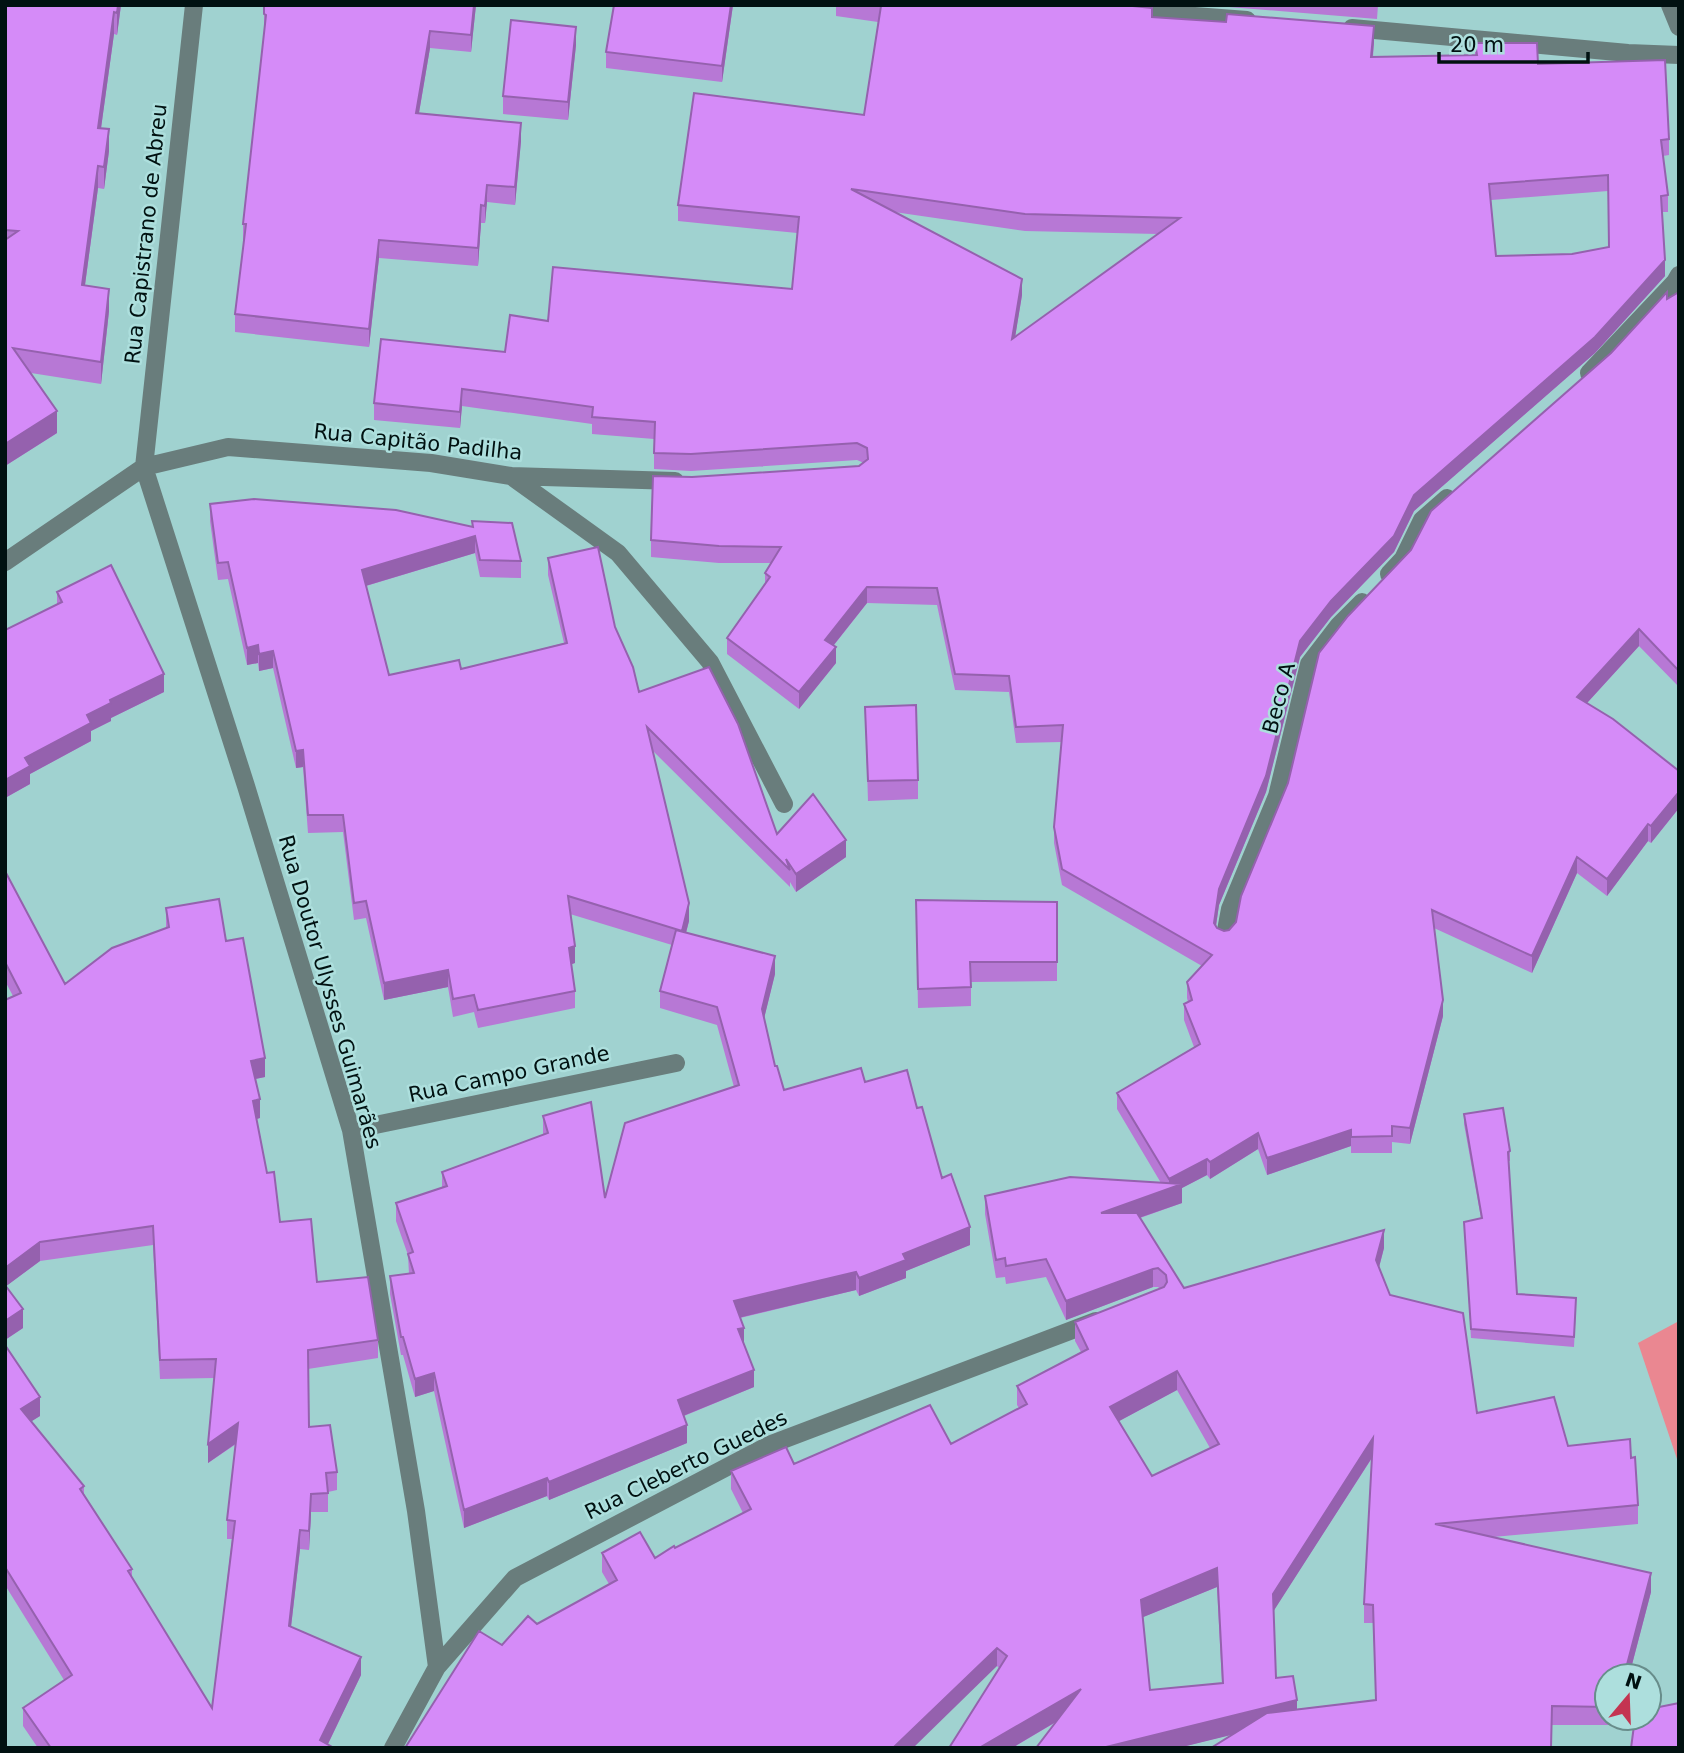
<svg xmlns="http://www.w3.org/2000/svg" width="1684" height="1753" font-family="'DejaVu Sans',sans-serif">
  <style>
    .green { fill: #ea8791 }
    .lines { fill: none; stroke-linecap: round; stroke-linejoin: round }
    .minor { stroke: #697d7c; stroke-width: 18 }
    .wall { fill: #b778d5; fill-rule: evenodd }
    .shaded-wall { fill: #9561ae }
    .building { fill: #d58bf8; stroke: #9561ae; stroke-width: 2; fill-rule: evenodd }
    .labels { text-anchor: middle; stroke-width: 5; stroke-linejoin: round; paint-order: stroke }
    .street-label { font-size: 21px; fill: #011111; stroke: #addfdd }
  </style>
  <rect width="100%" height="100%" fill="#a0d2d0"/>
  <path class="green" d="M1679,1321V1465L1638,1343Z"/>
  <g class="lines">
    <path class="minor" d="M194,5L144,467L246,786L351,1130L416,1511L437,1667
      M1670,5L1679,27
      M1129,11L1247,20
      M1352,28L1628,53L1679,55
      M1589,373L1675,282L1679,275
      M511,476L618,553L710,662L784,804
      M5,562L144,467L228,447L431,463L511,476L675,481
      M1389,574L1403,559L1422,520L1447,498
      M1225,936L1230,909L1277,796L1309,664L1339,625L1362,602
      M351,1130L676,1063
      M393,1748L437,1667L515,1578L769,1445L1096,1321"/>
  </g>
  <path class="wall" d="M5,5H121L117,35L114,34L101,128L109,151L104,189L98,188L85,285L109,311L101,384L31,373L57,433L5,466Z
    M264,5H476L471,52L430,48L419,113L521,141L515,205L487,202L485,223H481L478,266L379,258L369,347L235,332V314L244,242H243V224L264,32Z
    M614,5H733L722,82L606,68V52Z
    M836,5H1123L1152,17L1374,42L1373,57L1475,55V43L1538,64L1669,139V155L1663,156L1668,195V212H1662L1665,276L1595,353L1414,511L1394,552L1331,617L1300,657L1266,792L1219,905L1216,926L1217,928L1224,931L1229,930L1236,922L1611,353L1667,299L1679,292V687L1639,646L1587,703L1679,771V808L1651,843L1648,841L1607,896L1577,873L1532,973L1434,928L1443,1016L1410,1144L1392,1142V1153H1351V1146L1267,1175L1258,1149L1210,1179L1207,1175L1182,1188V1203L1140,1218L1184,1288L1384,1248L1379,1267L1390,1295L1477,1413L1568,1446L1631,1458L1638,1505V1524L1493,1537L1651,1592L1629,1676H1607V1718H1618L1616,1725H1552L1233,1734L1178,1748L1056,1722L1012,1748L999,1668L997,1666L502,1645L537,1624L609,1584L602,1572V1553L655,1558L675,1548L743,1513L731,1489V1471L794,1464L951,1444L1019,1408L1017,1405V1386L1081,1352L1075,1341V1322L1160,1289L1158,1287H1153L1066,1320L1046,1277L1006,1284L1005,1277L996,1278L985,1214V1196L1161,1183L1117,1109V1093L1194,1047L1184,1020V1004L1188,1002L1187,998V982L1202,966L1062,885L1054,843V827L1062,742L1016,743L1009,692L955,690L937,605L867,603L834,645L836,663L799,709L727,654V638L765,585V573L771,563H719L651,557V540L692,477L859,466L864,463L857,460L691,471L654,469V439L592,434V424L462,406L460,428L374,420V403L505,352L548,321L792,289L797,233L678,221V205L864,115L878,22L836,16ZM1608,191L1609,247L1572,254L1496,256L1491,200ZM894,212L1025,231L1158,234L1015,337L1022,295ZM1177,1390L1210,1448L1152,1476L1119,1421ZM1372,1458L1364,1604V1623H1373L1376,1700L1297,1709L1276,1678L1273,1611ZM1217,1587L1222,1683L1150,1690L1143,1617Z
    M1229,5H1378L1377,19L1229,7Z
    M576,45L568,120L503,114V96Z
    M210,504L472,527V521L521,561V578L480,577L475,553L366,586L389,675L461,669L564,643L548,575V558L615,627L639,692L777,834L846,857L796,892L790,882V887L652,750L689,921L686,933L775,974L764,1018L775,1066L784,1090L865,1082L917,1108L942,1178L970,1245L906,1271V1278L859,1296L856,1290L740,1318L744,1344L754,1387L684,1416L687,1443L549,1500L547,1496L464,1528L434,1391L415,1397L403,1355H401L390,1294V1276L409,1274L408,1255L396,1221V1203L442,1188V1172L543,1135V1116L605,1198L734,1087L717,1025L660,1008V991L672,945L570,914L575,963L571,964L575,991V1008L478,1028L474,1012L453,1017L448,987L384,1000L366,918L354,920L343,832L308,833L303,767L296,768L273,668L259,671L258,663L247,665L228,579L218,580L210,521Z
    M57,592L164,692L111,718V721L91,731V741L30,774V784L5,798V630L57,605Z
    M865,707L918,780V799L868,801Z
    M5,871L65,984L112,948L166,928V908L219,899L226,941L243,938L265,1058V1077L255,1079L260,1099V1118L256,1119L267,1173L274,1172L280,1222L311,1219L317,1282L368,1277L378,1340V1358L308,1369L309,1427L330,1425L337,1472V1490L328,1492V1512H311L309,1550L300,1549L291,1627L361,1657V1675L328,1744L334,1748H38L23,1726V1708L64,1680L5,1585V1345L40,1397V1416L31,1421L84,1486V1494L132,1569V1577L212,1708L232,1539H227V1520L236,1444L208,1463V1444L214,1378L160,1379L153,1245L40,1261L6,1286L23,1309V1328L5,1340V1000L13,996L5,981Z
    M916,900L1057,902V981L971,982V1006L918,1008Z
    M1464,1114L1510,1151V1161H1509L1517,1294L1576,1307L1574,1347L1471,1338L1464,1222L1481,1218L1464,1124Z"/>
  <path class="shaded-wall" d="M118,5H121L117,35V13Z
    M474,5H476L471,52V35Z
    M731,5H733L722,82V66Z
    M114,12V34L98,150V128Z
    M1374,26V42L1371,73V57Z
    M576,27V45L568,120V102Z
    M430,31V48L416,130V113Z
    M521,123V141L515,205V187Z
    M109,129V151L104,189V167Z
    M98,166V188L82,307V285Z
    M487,185V202L485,223V206Z
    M481,205V223L478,266V248Z
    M379,240V258L369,347V329Z
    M1665,260V276L1595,353L1414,511L1394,552L1331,617L1300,657L1266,792L1219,905L1214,939V923L1219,889L1300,641L1414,495Z
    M1022,279V295L1012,356V339Z
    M109,289V311L101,384V362Z
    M462,389V406L460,428V412Z
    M57,411V433L5,466V444Z
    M475,536V553L362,587V570Z
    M867,587V603L825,656V640Z
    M1639,629V646L1577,714V697Z
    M258,645V663L247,665V648Z
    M836,647V663L799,709V692Z
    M273,651V668L259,671V654Z
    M164,674V692L111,718V721L91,731V741L30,774V784L5,798V780L25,758L110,700Z
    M303,750V767L296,768V751Z
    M1679,792V808L1651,843V826Z
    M1648,824V841L1607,896V879Z
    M846,840V857L796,892V874Z
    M1577,857V873L1532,973V956Z
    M689,903V921L682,948V931Z
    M575,946V963L569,965V948Z
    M775,956V974L762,1027V1009Z
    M448,970V987L384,1000V983Z
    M1443,1000V1016L1410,1144V1128Z
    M265,1058V1077L251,1080V1061Z
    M260,1099V1118L253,1120V1101Z
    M1351,1130V1146L1267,1175V1158Z
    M1258,1133V1149L1210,1179V1162Z
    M1207,1159V1175L1182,1188V1203L1101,1231V1213L1169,1189V1179Z
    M970,1227V1245L906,1271V1278L859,1296V1278L903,1254Z
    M1384,1230V1248L1376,1279V1260Z
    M40,1242V1261L5,1287V1268Z
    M1153,1269V1287L1066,1320V1301Z
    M856,1272V1290L734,1319V1301Z
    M23,1309V1328L5,1340V1321Z
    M744,1328V1346L738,1329Z
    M754,1370V1387L678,1418V1400Z
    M1177,1371V1390L1110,1426V1407Z
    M434,1373V1391L415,1397V1379Z
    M40,1397V1416L21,1428V1409Z
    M238,1423V1442L208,1463V1444Z
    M687,1425V1443L549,1500V1482Z
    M1373,1438V1456L1273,1612V1594Z
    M547,1478V1496L464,1528V1510Z
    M311,1494V1512L309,1550V1531Z
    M300,1530V1549L289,1644V1626Z
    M1217,1568V1587L1141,1618V1600Z
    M1651,1573V1592L1629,1676H1624Z
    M997,1648V1666L913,1748H893Z
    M361,1657V1675L326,1748L320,1740Z
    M1081,1689V1707L1012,1748H979Z
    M1297,1700V1719L1178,1748H1102Z"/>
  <path class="building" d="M5,5H118L117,13L114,12L98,128L109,129L104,167L98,166L82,285L109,289L101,362L13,348L57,411L5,444V240L18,231L5,230Z
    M264,5H474L471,35L430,31L416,113L521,123L515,187L487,185L485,206L481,205L478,248L379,240L369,329L235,314L246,224H243L266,15L264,14Z
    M614,5H731L722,66L606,52Z
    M876,5H1123L1152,8V17L1226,22L1227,14L1374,26L1371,57L1477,55L1475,43H1537L1538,64L1665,60L1669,139L1661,140L1668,195L1661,196L1665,260L1595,337L1414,495L1394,536L1331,601L1300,641L1266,776L1219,889L1214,923L1217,928L1224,931L1229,930L1236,922L1241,896L1288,783L1319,653L1348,616L1411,550L1431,511L1611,353L1667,292V299L1679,292V671L1639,629L1577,697L1613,719L1679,771V792L1651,826L1648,824L1607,879L1577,857L1532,956L1432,910L1443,1000L1410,1128L1392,1126V1136L1351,1137V1130L1267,1158L1258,1133L1210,1162L1207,1159L1169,1179L1117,1093L1200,1044L1184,1004L1192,1000L1187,982L1212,955L1062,869L1054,827L1063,725L1016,727L1009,676L955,674L937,588L867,587L825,640L836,647L799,692L727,638L770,577L765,573L781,547L719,546L651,540L653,476L692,477L859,466L868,459L867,448L857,443L691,454L654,453L655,422L592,417L593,407L462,389L460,412L374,403L381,339L505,352L510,315L548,321L553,267L792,289L799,217L678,205L694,93L864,115L881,6ZM1608,175L1609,247L1572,254L1496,256L1489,184ZM851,189L1025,214L1180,218L1012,339L1022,279Z
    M511,20L576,27L568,102L503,96Z
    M254,499L396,510L473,527L472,521L512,523L521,561L480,560L475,536L362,570L389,675L459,660L461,669L567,643L548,558L598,547L615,627L633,667L639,692L709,667L738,724L777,834L813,794L846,840L796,874L786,859L790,870L647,727L689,903L682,931L568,896L575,946L569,948L575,991L478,1010L474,995L453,999L448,970L384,983L366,901L354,903L343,815H308L303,750L296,751L273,651L259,654L258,645L247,648L228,562L218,563L210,504Z
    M111,565L164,674L110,700L111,703L87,715L91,723L25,758L30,766L5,780V630L62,602L57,592Z
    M916,705L918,780L868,781L865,707Z
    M5,871L65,984L112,948L169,927L166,908L219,899L226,941L243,938L265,1058L251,1061L260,1099L253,1101L267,1173L274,1172L280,1222L311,1219L317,1282L368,1277L378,1340L308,1350L309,1427L330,1425L337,1472L326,1473L328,1493L311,1494L309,1531L300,1530L289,1626L361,1657L320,1740L334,1748H51L23,1708L72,1675L5,1567V1345L40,1397L21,1409L84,1486L80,1489L132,1569L128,1571L212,1708L235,1521L227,1520L238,1423L208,1444L216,1359L160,1360L153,1226L40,1242L5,1268V1000L21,993L5,962Z
    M916,900L1057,902V962H970L971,987L918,989Z
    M676,930L775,956L762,1009L775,1066H777L784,1090L861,1068L865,1082L907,1070L917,1108L922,1107L942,1178L951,1174L970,1227L903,1254L906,1260L859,1278L856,1272L734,1301L744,1328L738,1329L754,1370L678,1400L687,1425L549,1482L547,1478L464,1510L434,1373L415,1379L403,1337H401L390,1276L414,1273L408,1254L413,1252L396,1203L447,1186L442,1172L548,1133L543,1116L591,1102L605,1198L625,1123L739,1085L717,1007L660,991Z
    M1503,1108L1510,1151L1508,1152L1517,1294L1576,1298L1574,1337L1471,1329L1464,1222L1482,1218L1464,1114Z
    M1070,1177L1182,1184L1101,1213H1137L1184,1288L1384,1230L1376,1260L1390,1295L1463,1313L1477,1413L1554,1397L1568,1446L1630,1439L1631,1458L1635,1457L1638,1505L1435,1524L1651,1573L1624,1676H1607V1707L1552,1706L1551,1748H1211L1267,1713L1376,1700L1373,1605L1364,1604L1373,1438L1273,1594L1276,1678L1293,1676L1297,1700L1102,1748H1036L1081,1689L979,1748H949L1007,1656L997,1648L893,1748H405L479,1631L502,1645L528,1616L537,1624L617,1580L602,1553L640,1532L655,1558L674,1546L675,1548L751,1509L731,1471L786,1447L794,1464L930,1405L951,1444L1027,1404L1017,1386L1088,1349L1075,1322L1164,1287L1167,1282L1166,1275L1158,1268L1153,1269L1066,1301L1046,1259L1006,1266L1005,1258L996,1260L985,1196ZM1177,1371L1219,1444L1152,1476L1110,1407ZM1217,1568L1223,1683L1150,1690L1141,1600Z
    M5,1285L23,1309L5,1321Z
    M1679,1703V1748H1631L1635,1718H1649V1709Z"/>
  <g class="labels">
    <g class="street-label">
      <text transform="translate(146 234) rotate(-84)" y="7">Rua Capistrano de Abreu</text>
      <text transform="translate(418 442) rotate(6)" y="7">Rua Capitão Padilha</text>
      <text transform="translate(1279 698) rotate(-75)" y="7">Beco A</text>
      <text transform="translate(330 992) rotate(74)" y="7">Rua Doutor Ulysses Guimarães</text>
      <text transform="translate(509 1074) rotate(-12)" y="7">Rua Campo Grande</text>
      <text transform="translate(686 1465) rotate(-26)" y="7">Rua Cleberto Guedes</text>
    </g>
  </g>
  <rect width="1684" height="1753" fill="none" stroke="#011111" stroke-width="14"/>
  <g transform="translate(1628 1697) rotate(19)"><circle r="33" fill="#addfdd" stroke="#688d8b" stroke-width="2"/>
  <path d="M0-5L12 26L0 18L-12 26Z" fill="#c43451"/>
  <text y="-10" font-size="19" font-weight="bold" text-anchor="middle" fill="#011111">N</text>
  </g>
  <path d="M1439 52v10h149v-10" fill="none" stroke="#011111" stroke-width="3.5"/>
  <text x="1450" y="52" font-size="21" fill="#011111" stroke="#addfdd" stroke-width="5" paint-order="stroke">20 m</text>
</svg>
